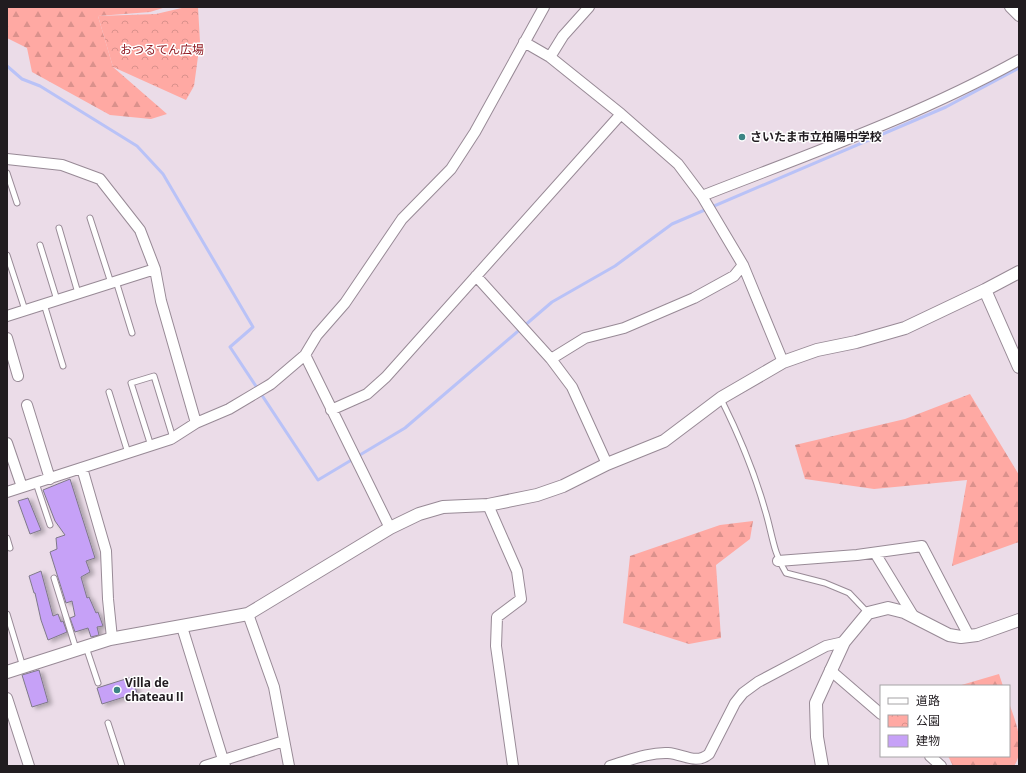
<svg xmlns="http://www.w3.org/2000/svg" width="1026" height="773" font-family="'Open Sans','Noto Sans JP',sans-serif">
  <style>
    .forest { fill: url(#forest-firs) }
    .park { fill: url(#park-crowns) }
    .lines { fill: none; stroke-linecap: round; stroke-linejoin: round }
    .stream { stroke: #b9c2f7; stroke-width: 3 }
    .building { fill: #c6a1f7; stroke: #7f7989; filter: url(#shadow) }
    .service-casing { stroke: #988a96; stroke-width: 7 }
    .minor-casing { stroke: #988a96; stroke-width: 12 }
    .tertiary-casing { stroke: #988a96; stroke-width: 14 }
    .service { stroke: #fff; stroke-width: 5 }
    .minor { stroke: #fff; stroke-width: 10 }
    .tertiary { stroke: #fff; stroke-width: 12 }
    .poi-dot { fill: #3c8484; stroke: #fff; stroke-width: 1.5 }
    .labels { text-anchor: middle; stroke-width: 3; stroke-linejoin: round; paint-order: stroke }
    .park-label { font-size: 12px; fill: #911921; stroke: #fff }
    .poi-label { font-size: 12px; font-weight: bold; fill: #211c20; stroke: #fff; text-anchor: start }
  </style>
  <defs>
    <pattern id="forest-firs" width="22" height="20" patternUnits="userSpaceOnUse"><rect width="22" height="20" fill="#ffa9a3"/><path d="M5 1l3.5 6h-7zM16 11l3.5 6h-7z" fill="#da918c"/></pattern>
    <pattern id="park-crowns" width="20" height="18" patternUnits="userSpaceOnUse"><rect width="20" height="18" fill="#ffa9a3"/><path d="M2 6a3 3 0 1 1 6 0M12 15a3 3 0 1 1 6 0" fill="none" stroke="#da918c"/></pattern>
    <filter id="shadow"><feDropShadow dx="4" dy="2" stdDeviation="2" flood-color="#0004"/></filter>
  </defs>
  <rect width="100%" height="100%" fill="#ebdce8"/>
  <path class="forest" d="M7,7H166L150,12L98,16L113,67L167,114L151,119L110,115L32,72L27,48L7,38Z
    M970,394L1019,475V542L952,566L967,480L874,489L805,479L795,445L905,419Z
    M753,521L750,539L716,565L721,638L689,644L623,623L630,556L720,525Z
    M999,674L1003,686H958Z
    M1009,703C1016,722 1026,748 1014,766H953L948,756H1009Z"/>
  <path class="park" d="M186,7H198L200,42L194,86L186,100L113,67L98,16L156,14Z"/>
  <g class="lines">
    <path class="stream" d="M7,66L22,79L40,86L137,146L163,174L253,327L230,347L318,480L405,428L552,302L615,266L672,224L946,107L1019,68"/>
  </g>
  <path class="building" d="M70,479L95,558L86,561L90,572L81,577L87,598L89,597L96,613L98,612L103,626L97,627L99,635L91,637L88,628L75,632L70,618L75,616L72,601L66,603L50,552L57,549L56,538L65,535L55,521L43,490Z
    M28,498L41,530L30,534L18,501Z
    M41,571L53,616L58,614L61,622L63,621L67,632L48,640L41,620L35,593H34L29,576Z
    M39,670L48,702L32,707L22,675Z
    M132,677L137,693L102,704L97,688Z"/>
  <g class="lines">
    <g class="service-casing">
      <path id="service" d="M7,173L17,203
        M90,218L111,283
        M59,228L78,293
        M40,245L57,300
        M7,255L25,310
        M116,281L132,333
        M44,304L63,366
        M109,392L128,453
        M721,399C739,435 754,471 765,510C772,532 773,553 786,573L825,583L849,593L868,613
        M151,446L131,383L154,376L173,438
        M36,483L50,525
        M7,538L10,548
        M54,578L76,649
        M7,614L23,667
        M86,647L98,683
        M108,723L122,766"/>
    </g>
    <g class="minor-casing">
      <path id="minor" d="M1010,7L1019,16
        M524,42L550,57L621,114L678,164L702,196L743,265L783,362
        M550,57L563,36L589,7
        M7,159L62,165L100,179L140,230L155,269L161,301L196,423
        M702,196C809,154 918,116 1019,60
        M476,276L551,359L572,387L607,464
        M7,316L155,269
        M7,338L18,376
        M305,355L390,528
        M551,359L585,338L624,328L694,298L734,276L743,265
        M27,405L50,479
        M331,410L367,394L386,377L621,114
        M7,443L22,487
        M82,468L106,551L108,599L112,638
        M7,492L171,439L196,423L229,409L271,384L305,355L317,335L345,303L402,219L451,169L475,132L544,7
        M488,505L517,571L521,599L497,617L496,646L513,766
        M875,553L914,617
        M778,561L857,555L922,546L969,636
        M248,614L274,687L289,766
        M182,627L225,766
        M830,670L881,714
        M7,698L29,766
        M930,756L941,766
        M205,766L284,741
        M610,766C628,761 649,752 668,753C683,754 696,765 709,754L735,703L743,693L758,682L826,646L844,642"/>
    </g>
    <g class="tertiary-casing">
      <path id="tertiary" d="M985,290L1019,367
        M7,672L110,639L248,614L390,528L419,514L443,507L488,505L537,495L563,486L607,464L664,441L721,398L783,362L817,350L856,342L905,328L985,290L1019,272
        M822,766L817,737L816,703L844,642L868,613L888,608L904,612L949,635L961,637L977,635L1019,620"/>
    </g>
    <use href="#service" class="service"/>
    <use href="#minor" class="minor"/>
    <use href="#tertiary" class="tertiary"/>
  </g>
  <g class="poi-dot">
    <circle cx="742" cy="137" r="4"/>
    <circle cx="117" cy="690" r="4"/>
  </g>
  <g class="labels">
    <g class="park-label">
      <text x="162" y="54">おつるてん広場</text>
    </g>
    <g class="poi-label">
      <text x="750" y="141">さいたま市立柏陽中学校</text>
      <text x="125" y="687">Villa de<tspan x="125" dy="14">chateauⅡ</tspan></text>
    </g>
  </g>
  <rect width="1026" height="773" fill="none" stroke="#211c20" stroke-width="16"/>
  <rect x="880" y="685" width="130" height="72" fill="#ffffff" stroke="#a6a4a6"/>
  <rect x="888" y="698" width="20" height="6" fill="#ffffff" stroke="#a6a4a6"/>
  <text x="916" y="705" font-size="12" fill="#211c20">道路</text>
  <rect x="888" y="715" width="20" height="12" fill="url(#park-crowns)" stroke="#a6a4a6"/>
  <text x="916" y="725" font-size="12" fill="#211c20">公園</text>
  <rect x="888" y="735" width="20" height="12" fill="#c6a1f7" stroke="#a6a4a6"/>
  <text x="916" y="745" font-size="12" fill="#211c20">建物</text>
</svg>
